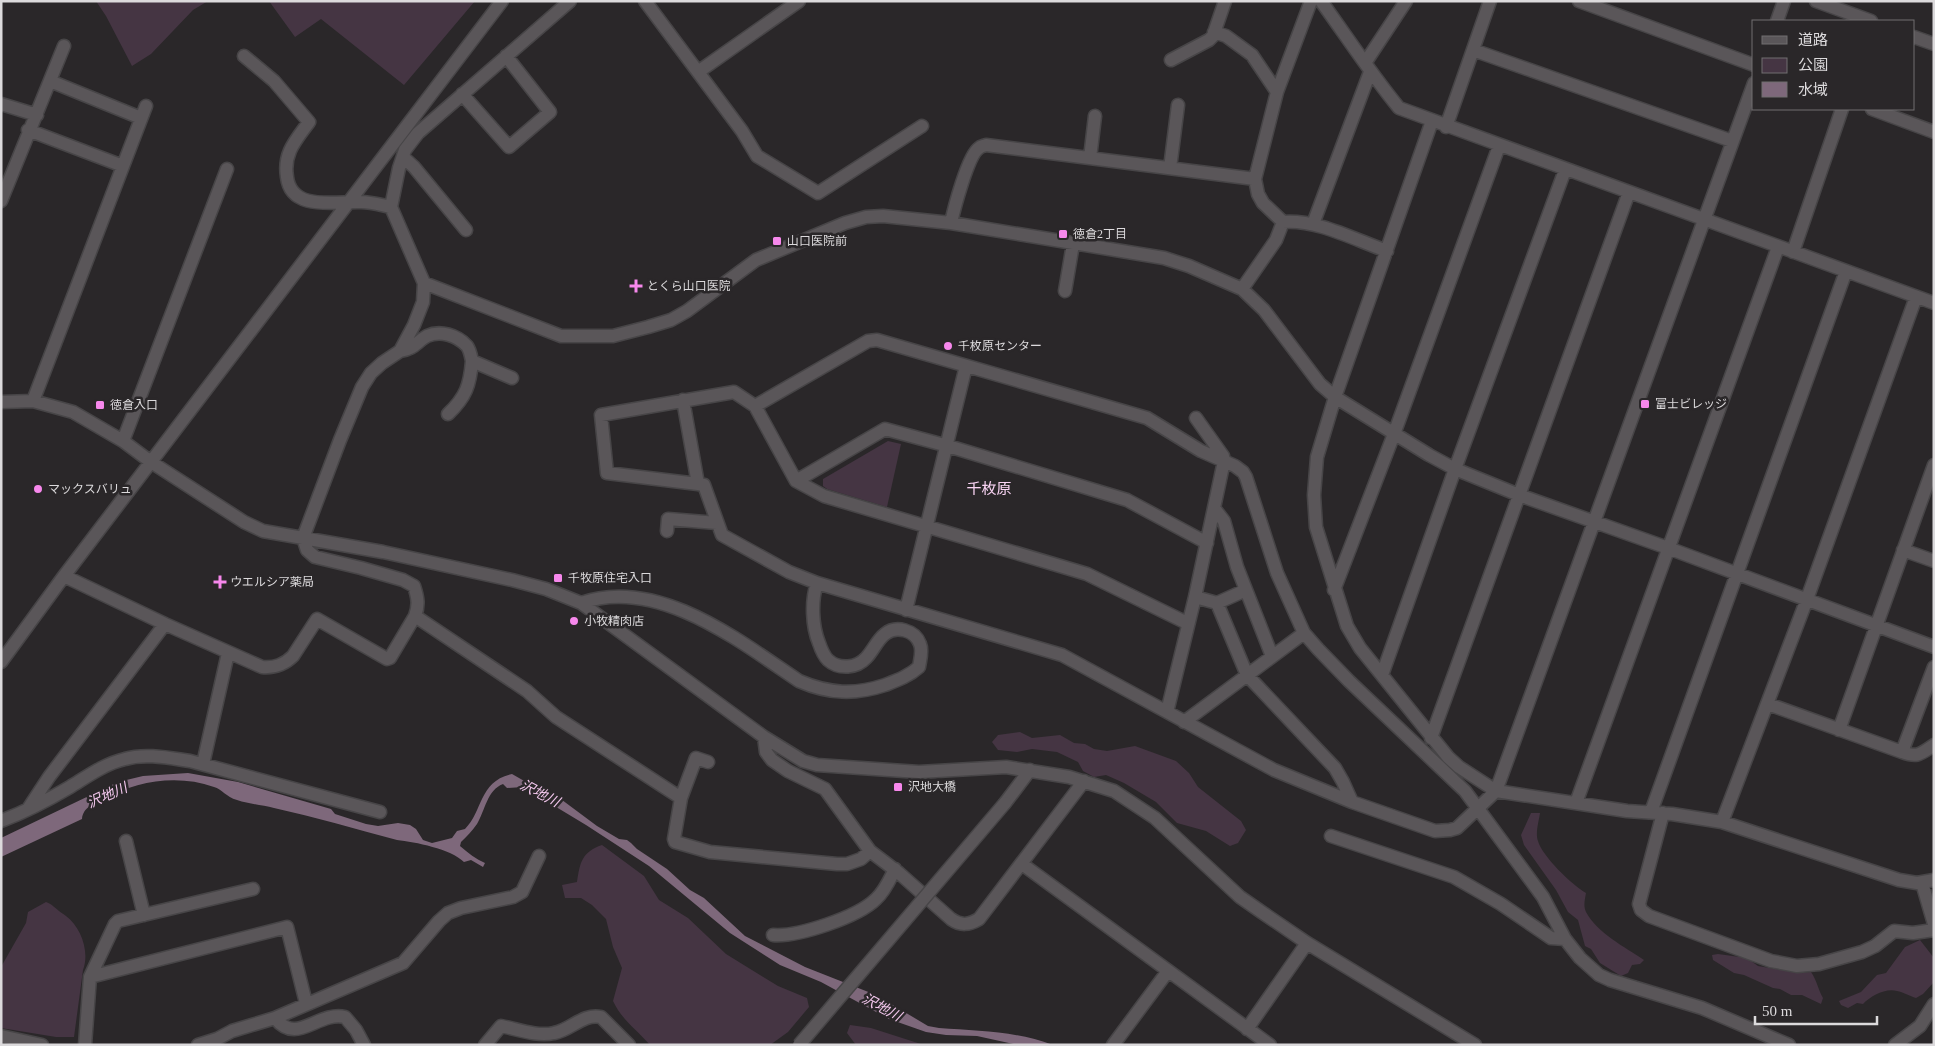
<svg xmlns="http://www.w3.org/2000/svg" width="1935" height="1046" font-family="'Times New Roman','Noto Sans JP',serif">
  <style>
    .green { fill: #453543 }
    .water { fill: #7e687b }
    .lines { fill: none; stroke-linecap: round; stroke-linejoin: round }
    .minor-casing { stroke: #474547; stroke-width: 15 }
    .minor { stroke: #5a5659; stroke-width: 12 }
    .minor-bridge-casing { stroke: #474547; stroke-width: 15; stroke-linecap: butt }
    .minor-bridge { stroke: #5a5659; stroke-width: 12 }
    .poi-dot { fill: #f788ec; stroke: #2a2729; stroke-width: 2 }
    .labels { text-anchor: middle; stroke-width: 5; stroke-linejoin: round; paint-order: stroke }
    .poi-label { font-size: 12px; fill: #dcdadc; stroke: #2a2729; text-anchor: start }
    .water-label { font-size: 14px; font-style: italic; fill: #f3c7ed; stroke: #2a2729 }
    .quarter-label { font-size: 15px; fill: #fad4f4; stroke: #2a2729 }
  </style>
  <rect width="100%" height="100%" fill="#2a2729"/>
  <path class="green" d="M96,1H208L193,10L151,54L132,66L106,16Z
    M269,1H475L404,85L321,19L295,37Z
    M888,441L901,444L887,507L827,489L823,486V479Z
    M1020,732L1032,738L1060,735L1074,743L1085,744L1094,749L1107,751L1135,746L1176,761L1189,773L1198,787L1241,821L1246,830L1238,843L1230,846L1206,831L1177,823L1156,802L1124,783L1106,775L1094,777L1083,771L1078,762L1057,752L1032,749L1017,752L998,750L992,742L998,735Z
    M1531,813H1540C1539,821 1535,833 1538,841C1542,856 1572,885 1586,893C1585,899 1583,906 1586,912C1597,933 1625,947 1644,960L1640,964L1632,965L1628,973L1621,976L1600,963L1591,949L1585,946L1578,920L1568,912L1556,890L1524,845L1521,835Z
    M602,845L644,876L659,900L688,918L726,954L778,986L807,998L809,1007L788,1032L770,1045H650C636,1029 622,1020 613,1001L622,968L613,947L606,919L592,905L581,898H565L562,885L577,882C580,862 582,852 602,845Z
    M46,902C53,905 54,907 59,911C61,913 64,914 66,916C81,927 90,952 83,970L74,1037H56L1,1028V967L26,923L28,912Z
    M1920,940L1934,958V982L1923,994L1916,998C1910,996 1903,992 1897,991C1885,988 1871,996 1863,1004L1857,1003L1848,1008L1841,1005L1839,1001L1861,992L1877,975L1886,973L1905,947Z
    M1718,954L1747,958L1758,966L1800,973L1811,972C1817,981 1818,989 1823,998L1821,1004L1802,995H1791L1780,989L1773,988L1744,975L1734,973L1713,960L1712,955Z
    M850,1025L871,1028L924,1045H856L847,1033Z"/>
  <path class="water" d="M188,773L238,782L331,809L335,814L366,824L378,826L398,823L410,825L416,829L423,840L432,843L452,838L457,831L465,829C483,811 479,781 512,774L526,782L554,794L597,826L619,839L627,840L631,843L637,849L667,869L690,890L704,898L745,936L805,967L876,995L928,1026L939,1028C978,1031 1016,1031 1053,1045H1018L977,1036L946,1035L926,1032L889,1019L821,982L780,965L730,933L649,866L586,825L523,787L507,788L503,784C487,790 485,811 477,824C472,831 467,836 461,842L460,846C468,853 476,859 485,863L483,867L471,860L464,862C451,849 415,842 397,840C356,829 315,817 274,808C262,805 249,804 237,800C226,797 222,789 214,787C177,774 137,781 103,799C94,804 83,807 82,819L1,857V838L118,782L143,776Z"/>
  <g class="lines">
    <g class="minor-casing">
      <path id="minor" d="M645,1L742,131L757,156L818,193L922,126
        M1311,1L1277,92L1255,179L1258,194L1263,203L1283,222C1317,219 1355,240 1387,251
        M1321,1C1347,37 1371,74 1399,108L1934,303
        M1579,1L1754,65
        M1816,1L1871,21
        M1777,21L1784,1
        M1214,32L1226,36L1252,55L1277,92
        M1914,37L1934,44
        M1473,50L1732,141
        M244,56L274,81L309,122C296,140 283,153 287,177C291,212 336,201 361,202C371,202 381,205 391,207
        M1171,60L1209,40L1213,36L1225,1
        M1365,63L1406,1
        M698,72L799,1
        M50,81L141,118
        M462,94L509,147L550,112L506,56
        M1,104L37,115
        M1872,109L1934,132
        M1432,121L1335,397L1317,457L1314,495L1316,527L1347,626L1360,648L1448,757L1459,767L1496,791L1627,811L1672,814L1722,822L1899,880L1917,883L1934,880
        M1446,127L1490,1
        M28,130L123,166L33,401
        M403,157L414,167L466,230
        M1090,158L1095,116
        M123,166L146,106
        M1170,168L1178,105
        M1,201L64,46
        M951,223C954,209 968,155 979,148C981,146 984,146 986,145L1255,179
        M1313,224L1370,72
        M1793,252L1842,109
        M424,283L561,336H613L648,327L671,320L687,311L756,260L845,223L866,217L883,216L951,223L1164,258L1189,266L1242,289L1264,310L1320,384L1335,397L1429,455L1455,469L1519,495L1668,548L1934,647
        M1242,289L1276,240L1283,222
        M1065,291L1073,244
        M400,351C415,349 416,342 427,336C440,330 457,335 467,346C470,350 471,356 472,361L512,378
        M683,400L698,484L704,485L722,535L789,572L817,583
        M1,402L33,401L73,412L123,441L151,462L244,522L263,531L383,552L512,580L546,589L581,603L764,737L803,761L817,765L919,772L1006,767L1069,777L1114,791L1155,818L1240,897L1263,913L1307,943L1475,1045
        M755,406L868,341L877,340L1147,418L1201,451L1235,466L1243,472L1246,477L1277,573L1304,633L1318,649L1349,681L1465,791L1543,897L1565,939L1580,958L1599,975L1610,980L1702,1008L1789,1045
        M448,414C466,397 470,385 472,361
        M123,441L227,169
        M796,481L885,429L948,446L1127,500L1207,543
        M698,484L607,473L601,415L734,392L755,406L796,481L824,496L1087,574L1187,623
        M1214,508L1224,521L1237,567L1272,656
        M667,531L668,519L717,523
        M1903,550L1934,561
        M64,576L165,624L262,667C275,668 284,665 293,656L317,619L387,659L390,658L415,616C419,605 418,598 414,586L403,580L361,568L315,557L307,550L303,538L340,440L362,387L371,373L382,363L400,351L414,325L423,302L424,283L391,207L399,168L405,150L418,133L570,1
        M1334,590L1394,434L1499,146
        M1195,597L1217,603L1247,675L1335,768L1343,782L1352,802
        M581,603C658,576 739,641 799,681C829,694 855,695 885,685C898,680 909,676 919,667C920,660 923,651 920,644C915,630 896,625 885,634C877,640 873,651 866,658C857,668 839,670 828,660C824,656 821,649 819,643C812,626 811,601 817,583L1062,655L1274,770L1352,802L1435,831L1450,830L1457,828L1496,791L1754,83
        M1217,603L1246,590
        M906,610L966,366
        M415,616L527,691L556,717L681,798L696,758L708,762
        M1,662L64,576L502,1
        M1382,675L1455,469L1565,170
        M1768,704L1902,752L1934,667
        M1167,712L1195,597L1224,461L1223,456L1196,418
        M1184,722L1304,633
        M1839,730L1934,465
        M1431,738L1629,192
        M1902,752C1918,758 1920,754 1934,745
        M203,764L228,653
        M681,798L674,839L675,842L710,852L837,864H847L861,859L870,851L825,789L788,771L772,760L766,752L764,737
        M1005,803L1030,770
        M1576,803L1778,247
        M28,809L49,777L165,624
        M1651,812L1846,271
        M1663,813L1639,904L1641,910L1649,916L1771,961L1797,966L1819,964L1862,952L1875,946L1894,931L1913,933L1934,930
        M1,821C25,812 48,800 70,787C88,776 104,764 125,759C145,753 169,758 190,761L380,812
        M1722,822L1807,599L1916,297
        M1331,836L1454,877L1501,904L1551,938L1565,939
        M126,841L144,915
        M870,851L899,873L951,919C961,926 969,925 979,919L1084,781
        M1022,864L1270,1045
        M1922,883L1934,924
        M773,935C798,937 858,917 876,899C885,891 890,879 895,869
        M90,977L287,927L306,1003
        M275,1018C297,1046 317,1011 345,1017L356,1030L364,1045
        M1247,1029L1307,943
        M1,1036L42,1045
        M85,1045L90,977L115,924L118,921L253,889
        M198,1045L217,1039L232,1031L275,1018L403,963L439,921L448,913L461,908L513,897L522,892L539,856
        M485,1045L501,1026C517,1029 537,1037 554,1033C571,1030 583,1013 601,1017L629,1045
        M1113,1045L1168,971
        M1895,1045L1920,1026L1934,1004"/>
    </g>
    <use href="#minor" class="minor"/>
    <g class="minor-bridge-casing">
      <path id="minor-bridge" d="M799,1045L1005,803"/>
    </g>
    <use href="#minor-bridge" class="minor-bridge"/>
  </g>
  <g class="poi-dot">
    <rect x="1058" y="229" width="10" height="10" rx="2.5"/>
    <rect x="772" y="236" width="10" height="10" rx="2.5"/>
    <path d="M633.5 278.5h5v5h5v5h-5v5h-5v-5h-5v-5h5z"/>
    <circle cx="948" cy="346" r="5"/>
    <rect x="1640" y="399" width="10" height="10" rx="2.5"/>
    <rect x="95" y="400" width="10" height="10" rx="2.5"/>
    <circle cx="38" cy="489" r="5"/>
    <rect x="553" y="573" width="10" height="10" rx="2.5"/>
    <path d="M217.5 574.5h5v5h5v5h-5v5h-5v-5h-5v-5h5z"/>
    <circle cx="574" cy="621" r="5"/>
    <rect x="893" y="782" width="10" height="10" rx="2.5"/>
  </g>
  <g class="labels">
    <g class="poi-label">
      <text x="1073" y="238">徳倉2丁目</text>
      <text x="787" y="245">山口医院前</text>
      <text x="647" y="290">とくら山口医院</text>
      <text x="958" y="350">千枚原センター</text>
      <text x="1655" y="408">富士ビレッジ</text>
      <text x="110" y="409">徳倉入口</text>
      <text x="48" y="493">マックスバリュ</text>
      <text x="568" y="582">千牧原住宅入口</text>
      <text x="230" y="586">ウエルシア薬局</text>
      <text x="584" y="625">小牧精肉店</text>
      <text x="908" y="791">沢地大橋</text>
    </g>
    <g class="water-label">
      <text transform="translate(540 793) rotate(27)" y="5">沢地川</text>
      <text transform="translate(107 795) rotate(-24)" y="5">沢地川</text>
      <text transform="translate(882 1007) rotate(28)" y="5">沢地川</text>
    </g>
    <g class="quarter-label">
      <text x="989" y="494">千枚原</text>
    </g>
  </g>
  <rect width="1935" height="1046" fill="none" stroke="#dcdadc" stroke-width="5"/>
  <rect x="1752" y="20" width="162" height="90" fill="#2a2729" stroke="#716f71"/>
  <rect x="1762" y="36" width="25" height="8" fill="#5a5659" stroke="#716f71"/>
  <text x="1798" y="45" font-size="15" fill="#dcdadc">道路</text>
  <rect x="1762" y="58" width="25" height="15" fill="#453543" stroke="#716f71"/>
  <text x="1798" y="70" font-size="15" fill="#dcdadc">公園</text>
  <rect x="1762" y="82" width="25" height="15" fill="#7e687b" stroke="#716f71"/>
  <text x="1798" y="95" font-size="15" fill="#dcdadc">水域</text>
  <path d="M1755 1016v8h122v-8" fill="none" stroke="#dcdadc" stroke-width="2.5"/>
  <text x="1762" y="1016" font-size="15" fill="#dcdadc" stroke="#2a2729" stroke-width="4" paint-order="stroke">50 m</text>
</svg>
